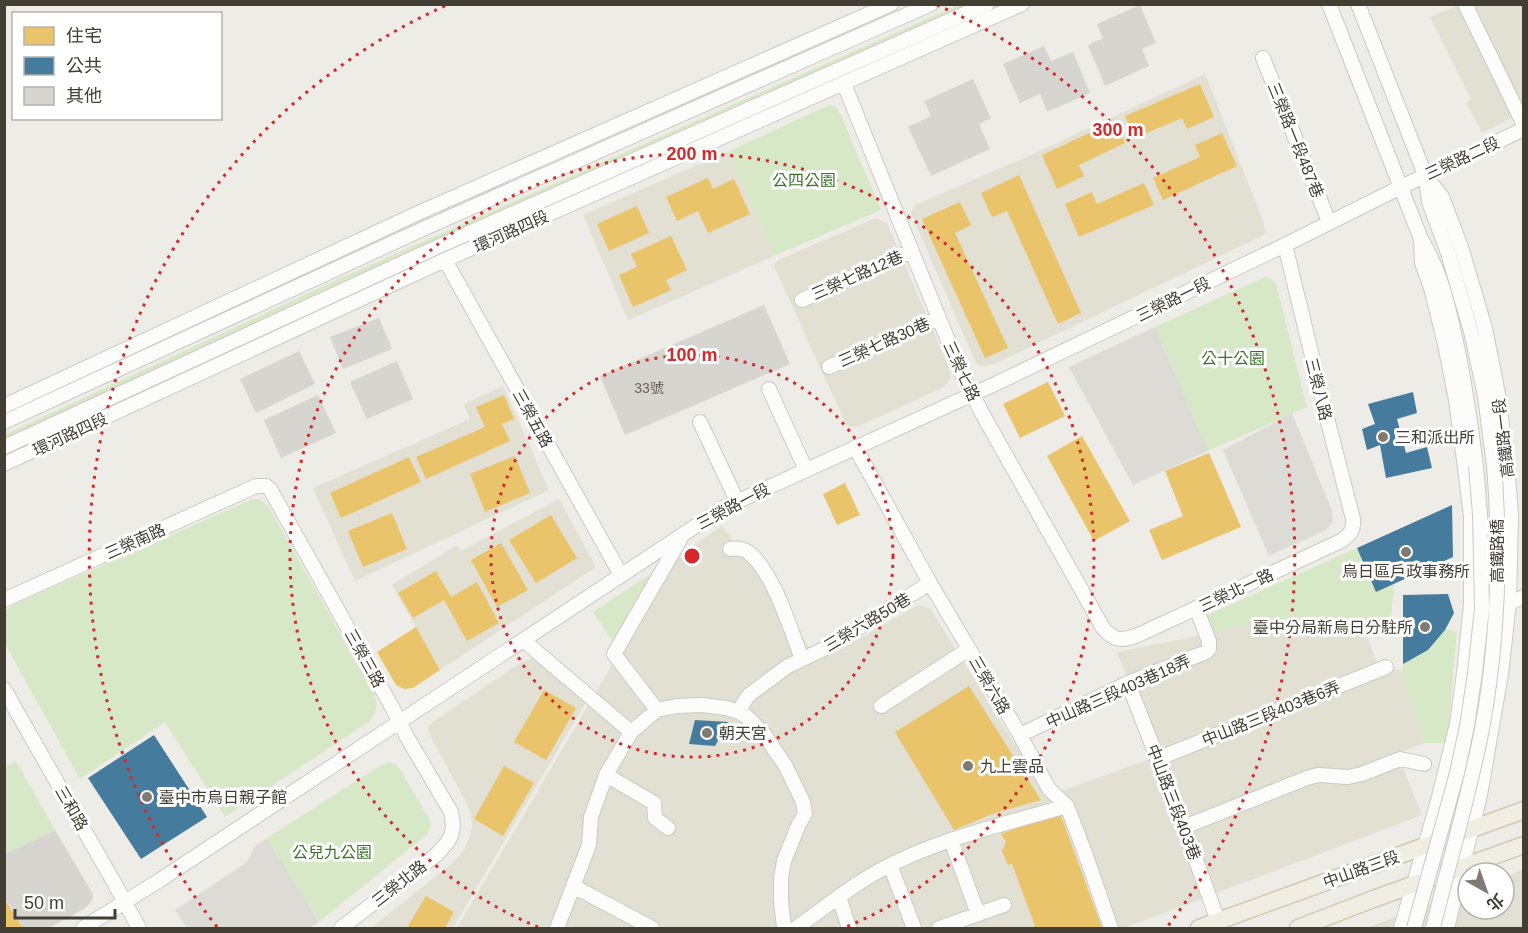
<svg xmlns="http://www.w3.org/2000/svg" width="1528" height="933" font-family="Arial,'Noto Sans TC',sans-serif">
  <style>
    .residential { fill: #e2dfd3 }
    .green { fill: #d7e8c6 }
    .parking { fill: #dddbd6 }
    .homes { fill: #e9c46a }
    .public { fill: #457b9d }
    .building { fill: #d7d5cf }
    .lines { fill: none; stroke-linecap: round; stroke-linejoin: round }
    .minor-casing { stroke: #cccac4; stroke-width: 16 }
    .major-casing { stroke: #d0cab4; stroke-width: 19 }
    .minor { stroke: #fcfcfb; stroke-width: 14 }
    .major { stroke: #f0ede2; stroke-width: 16 }
    .minor-bridge-casing { stroke: #cccac4; stroke-width: 16; stroke-linecap: butt }
    .minor-bridge { stroke: #fcfcfb; stroke-width: 14 }
    .ring { fill: none; stroke: #d62828; stroke-width: 3; stroke-dasharray: 3 6 }
    .poi-dot { fill: #7f7b72; stroke: #fff; stroke-width: 2 }
    .labels { text-anchor: middle; stroke-width: 6; stroke-linejoin: round; paint-order: stroke }
    .number-label { font-size: 14px; fill: #69645b }
    .street-label { font-size: 16px; fill: #433e33; stroke: #fff }
    .park-label { font-size: 16px; fill: #3d7328; stroke: #fff }
    .poi-label { font-size: 16px; fill: #433e33; stroke: #fff; text-anchor: start }
    .centre { fill: #d62828; stroke: #fff; stroke-width: 3 }
    .ring-label { font-size: 18px; text-anchor: middle; font-weight: bold; fill: #d62828; stroke: #fff; stroke-width: 6; stroke-linejoin: round; paint-order: stroke }
  </style>
  <rect width="100%" height="100%" fill="#eeece6"/>
  <path class="residential" d="M1458,5H1523V112L1482,133L1466,102L1471,99L1430,17Z
    M1205,74L1264,223L1265,233L1262,236L992,365L981,366L976,363L913,218L911,213L915,205L1031,155Z
    M729,151L774,256L628,320L583,215Z
    M876,218L887,223L950,370V380L942,388L859,426L851,427L846,424L844,420L774,266L778,260Z
    M503,386L549,490L355,581L313,488L470,419L464,404Z
    M559,499L596,567L440,670L392,585L457,545L461,551Z
    M722,526L819,661L918,605L930,608L1047,796L1159,756L1117,652L1213,633L1233,627L1271,621H1332L1364,629L1377,663L1402,671L1425,743L1397,753L1422,815L1124,928H457L675,558Z
    M533,658L538,660L587,700L453,928H371L455,861L464,850L469,838L472,827L471,814L466,802L429,734L428,727L434,721L522,662Z
    M1523,870V928H1366L1468,891V909H1504V877Z"/>
  <path class="green" d="M958,5H974L5,441L4,435L345,276Z
    M829,105L835,106L841,115L881,210L774,256L729,151Z
    M1265,277L1273,280L1276,283L1307,407L1208,451L1155,327Z
    M253,499H259L268,506L375,695C379,708 376,714 367,723L225,817L165,722L80,779L5,644V611L13,605Z
    M1357,548L1376,591L1394,583L1390,630L1364,629L1332,621H1271L1233,627L1213,633L1207,615Z
    M658,569L616,646L593,612Z
    M1445,630L1457,631L1449,723L1445,743H1425L1402,671L1403,664L1428,650Z
    M16,761L55,830L5,854V767Z
    M388,763H394L400,769L429,819C432,826 430,831 425,836L319,922L267,838L383,764Z"/>
  <path class="parking" d="M1155,327L1208,451L1133,485L1069,367Z
    M1292,413L1332,511L1333,522L1326,530L1269,556L1223,450Z
    M267,838L319,922L310,928H187L175,910L247,862L255,846Z"/>
  <path class="homes" d="M1200,84L1214,117L1187,129L1182,118L1135,138L1125,116Z
    M1115,121L1125,143L1079,165L1084,176L1057,189L1042,155Z
    M1222,133L1237,166L1163,200L1153,178L1200,157L1195,145Z
    M1019,175L1081,313L1058,324L1007,211L992,217L981,193Z
    M708,178L713,189L734,179L750,214L708,233L698,211L677,221L666,197Z
    M1144,183L1154,205L1079,237L1065,204L1092,192L1097,204Z
    M960,202L971,225L955,233L1008,348L985,358L922,219Z
    M637,206L649,233L609,251L597,224Z
    M671,236L687,270L666,280L671,290L633,307L619,275L637,267L631,254Z
    M1048,382L1065,416L1020,438L1003,404Z
    M504,395L514,419L502,424L510,441L426,479L416,457L485,427L476,407Z
    M1082,436L1130,521L1094,541L1047,456Z
    M1209,453L1241,527L1162,560L1149,530L1183,516L1165,471Z
    M515,456L530,493L485,512L470,474Z
    M409,457L421,482L341,518L330,493Z
    M845,483L860,515L837,525L823,494Z
    M392,513L407,549L363,567L348,531Z
    M551,515L577,558L536,583L509,540Z
    M501,543L528,590L497,607L471,560Z
    M436,571L451,597L477,582L499,623L467,641L444,600L413,618L398,593Z
    M416,627L440,670L413,688L404,689L396,685L377,652Z
    M969,686L1041,800L995,813L954,830L895,732Z
    M544,690L576,708L546,760L514,742Z
    M504,766L534,783L503,836L474,819Z
    M1056,814L1061,816L1102,928H1032L1035,926L1012,864L1008,865L1002,851L1006,842L1001,834Z
    M426,896L454,912L445,928H407Z
    M4,898L23,928H4Z"/>
  <path class="public" d="M1413,392L1417,413L1397,419L1406,453L1427,447L1432,468L1386,478L1380,445L1367,450L1362,429L1375,424L1368,404Z
    M1452,505L1453,557L1376,592L1357,548Z
    M1448,594L1454,613L1445,630L1428,650L1403,664V595Z
    M695,720L728,722L715,746L689,744Z
    M154,735L207,817L141,859L88,778Z"/>
  <path class="building" d="M1140,5L1156,43L1142,49L1149,66L1105,86L1088,45L1103,38L1097,24Z
    M1044,46L1051,61L1073,52L1090,93L1047,112L1040,94L1020,103L1003,64Z
    M973,79L991,118L979,124L990,149L931,176L908,127L931,116L924,101Z
    M764,305L790,364L625,435L600,376Z
    M379,318L392,349L343,369L330,337Z
    M299,351L315,384L256,413L240,379Z
    M397,361L413,399L367,419L350,382Z
    M318,395L336,433L281,458L264,420Z
    M55,830L91,891L93,896L92,901L84,909L49,928H23L5,898V854Z"/>
  <g class="lines">
    <g class="minor-casing">
      <path id="minor" d="M1329,4L1421,239L1422,263L1431,288L1445,344L1456,400L1465,468L1471,516V604L1464,673L1457,724L1438,801L1401,928
        M1358,4L1425,175L1442,197L1461,247L1485,328L1498,394L1507,464L1511,514L1509,603L1501,674L1480,795L1447,928
        M1465,4L1524,125
        M1263,58L1329,222
        M844,84L960,370L983,415L1103,628C1115,641 1120,641 1136,636L1341,541C1350,535 1354,530 1353,519L1328,422L1285,245
        M1426,177L1429,202L1448,253L1472,335L1485,396L1494,465
        M1422,241C1438,267 1445,294 1452,324C1463,371 1470,418 1476,466
        M445,260L621,575
        M802,300L911,251
        M829,367L939,318
        M769,389L806,470
        M4,406L416,214L891,4
        M4,422L425,228L931,4
        M700,422L737,501
        M4,447L437,247L987,4
        M855,447L930,583L1020,735L1049,789L1067,806L1085,853L1111,928
        M4,464L445,260L1022,4
        M730,549C737,548 742,548 748,552C773,570 791,631 802,659
        M4,600L256,486H266L270,489L392,707L407,737L451,812C456,833 451,840 436,855L341,928
        M1472,618L1524,597
        M523,640L631,732
        M1128,683L1184,827L1218,921
        M4,689L112,879L139,928
        M881,706L969,649
        M657,710L614,654L681,538
        M739,712L744,702L749,695L788,666L828,647L930,583
        M1020,735L1128,683L1206,652L1209,649V641L1196,608
        M1157,759L1386,667
        M606,775L654,803L655,818L668,828
        M1184,827L1307,778L1318,775L1348,777L1362,774L1400,759L1424,764
        M951,840L978,914
        M890,865L914,928
        M573,886L652,928
        M839,897L849,928
        M83,928L160,880L723,508L993,385L1285,245L1401,187L1524,129
        M557,928L589,845L591,817L606,775L631,732L657,710L677,706L702,705L726,708L739,712L747,717L764,734L774,749L785,765L803,802L805,814L799,824L784,861L781,878V901L784,928
        M796,928C827,906 857,881 892,864C947,837 1008,823 1067,806
        M939,928L1004,905"/>
    </g>
    <g class="major-casing">
      <path id="major" d="M1199,928L1524,810
        M1298,928L1376,898L1524,845"/>
    </g>
    <use href="#minor" class="minor"/>
    <use href="#major" class="major"/>
    <g class="minor-bridge-casing">
      <path id="minor-bridge" d="M1414,928L1457,773L1467,726L1475,673L1482,608L1480,514L1476,466
        M1433,928C1449,862 1469,796 1482,729C1498,642 1501,553 1494,465"/>
    </g>
    <use href="#minor-bridge" class="minor-bridge"/>
  </g>
  <g class="ring">
    <circle cx="692" cy="556" r="201"/>
    <path d="M538 927A402 402 0 1 1 846 927"/>
    <path d="M217 927A603 603 0 0 1 447 5M937 5A603 603 0 0 1 1167 927"/>
  </g>
  <g class="poi-dot">
    <circle cx="1383" cy="437" r="6"/>
    <circle cx="1406" cy="552" r="6"/>
    <circle cx="1425" cy="627" r="6"/>
    <circle cx="707" cy="733" r="6"/>
    <circle cx="968" cy="766" r="6"/>
    <circle cx="147" cy="797" r="6"/>
  </g>
  <g class="labels">
    <g class="number-label">
      <text x="649" y="393">33號</text>
    </g>
    <g class="street-label">
      <text transform="translate(1296 140) rotate(68)" y="6">三榮路一段487巷</text>
      <text transform="translate(1462 158) rotate(-25)" y="6">三榮路二段</text>
      <text transform="translate(511 231) rotate(-24)" y="6">環河路四段</text>
      <text transform="translate(857 275) rotate(-24)" y="6">三榮七路12巷</text>
      <text transform="translate(1173 299) rotate(-26)" y="6">三榮路一段</text>
      <text transform="translate(884 342) rotate(-24)" y="6">三榮七路30巷</text>
      <text transform="translate(962 371) rotate(65)" y="6">三榮七路</text>
      <text transform="translate(1319 389) rotate(76)" y="6">三榮八路</text>
      <text transform="translate(533 418) rotate(61)" y="6">三榮五路</text>
      <text transform="translate(70 434) rotate(-25)" y="6">環河路四段</text>
      <text transform="translate(1503 438) rotate(-97)" y="6">高鐵路一段</text>
      <text transform="translate(733 506) rotate(-28)" y="6">三榮路一段</text>
      <text transform="translate(135 541) rotate(-24)" y="6">三榮南路</text>
      <text transform="translate(1497 551) rotate(-90)" y="6">高鐵路橋</text>
      <text transform="translate(1236 590) rotate(-25)" y="6">三榮北一路</text>
      <text transform="translate(867 622) rotate(-31)" y="6">三榮六路50巷</text>
      <text transform="translate(365 658) rotate(61)" y="6">三榮三路</text>
      <text transform="translate(990 685) rotate(60)" y="6">三榮六路</text>
      <text transform="translate(1118 691) rotate(-24)" y="6">中山路三段403巷18弄</text>
      <text transform="translate(1271 713) rotate(-22)" y="6">中山路三段403巷6弄</text>
      <text transform="translate(1174 802) rotate(69)" y="6">中山路三段403巷</text>
      <text transform="translate(72 808) rotate(60)" y="6">三和路</text>
      <text transform="translate(1361 869) rotate(-20)" y="6">中山路三段</text>
      <text transform="translate(399 883) rotate(-38)" y="6">三榮北路</text>
    </g>
    <g class="park-label">
      <text x="804" y="186">公四公園</text>
      <text x="1233" y="364">公十公園</text>
      <text x="332" y="858">公兒九公園</text>
    </g>
    <g class="poi-label">
      <text x="1395" y="443">三和派出所</text>
      <text x="1406" y="577" text-anchor="middle">烏日區戶政事務所</text>
      <text x="1413" y="633" text-anchor="end">臺中分局新烏日分駐所</text>
      <text x="719" y="739">朝天宮</text>
      <text x="980" y="772">九上雲品</text>
      <text x="159" y="803">臺中市烏日親子館</text>
    </g>
  </g>
  <circle cx="692" cy="556" r="9" class="centre"/>
  <g class="ring-label">
    <text x="1118" y="136">300 m</text>
    <text x="692" y="160">200 m</text>
    <text x="692" y="361">100 m</text>
  </g>
  <rect width="1528" height="933" fill="none" stroke="#433e33" stroke-width="12"/>
  <rect x="12" y="12" width="210" height="108" fill="#ffffff" stroke="#b4b2ad" stroke-width="1.5"/>
  <rect x="24" y="27" width="30" height="18" fill="#e9c46a" stroke="#b4b2ad" stroke-width="1.5"/>
  <text x="66" y="42" font-size="18" fill="#433e33">住宅</text>
  <rect x="24" y="57" width="30" height="18" fill="#457b9d" stroke="#b4b2ad" stroke-width="1.5"/>
  <text x="66" y="72" font-size="18" fill="#433e33">公共</text>
  <rect x="24" y="87" width="30" height="18" fill="#d7d5cf" stroke="#b4b2ad" stroke-width="1.5"/>
  <text x="66" y="102" font-size="18" fill="#433e33">其他</text>
  <g transform="translate(1486 891) rotate(140)"><circle r="28" fill="#ffffff" stroke="#b4b2ad" stroke-width="1.5"/>
  <path d="M0-4.5L10 22L0 15L-10 22Z" fill="#7f7b72"/>
  <text y="-9" font-size="16" font-weight="bold" text-anchor="middle" fill="#433e33">北</text>
  </g>
  <path d="M15 909v9h100v-9" fill="none" stroke="#433e33" stroke-width="3"/>
  <text x="24" y="909" font-size="18" fill="#433e33" stroke="#ffffff" stroke-width="4.5" paint-order="stroke">50 m</text>
</svg>
